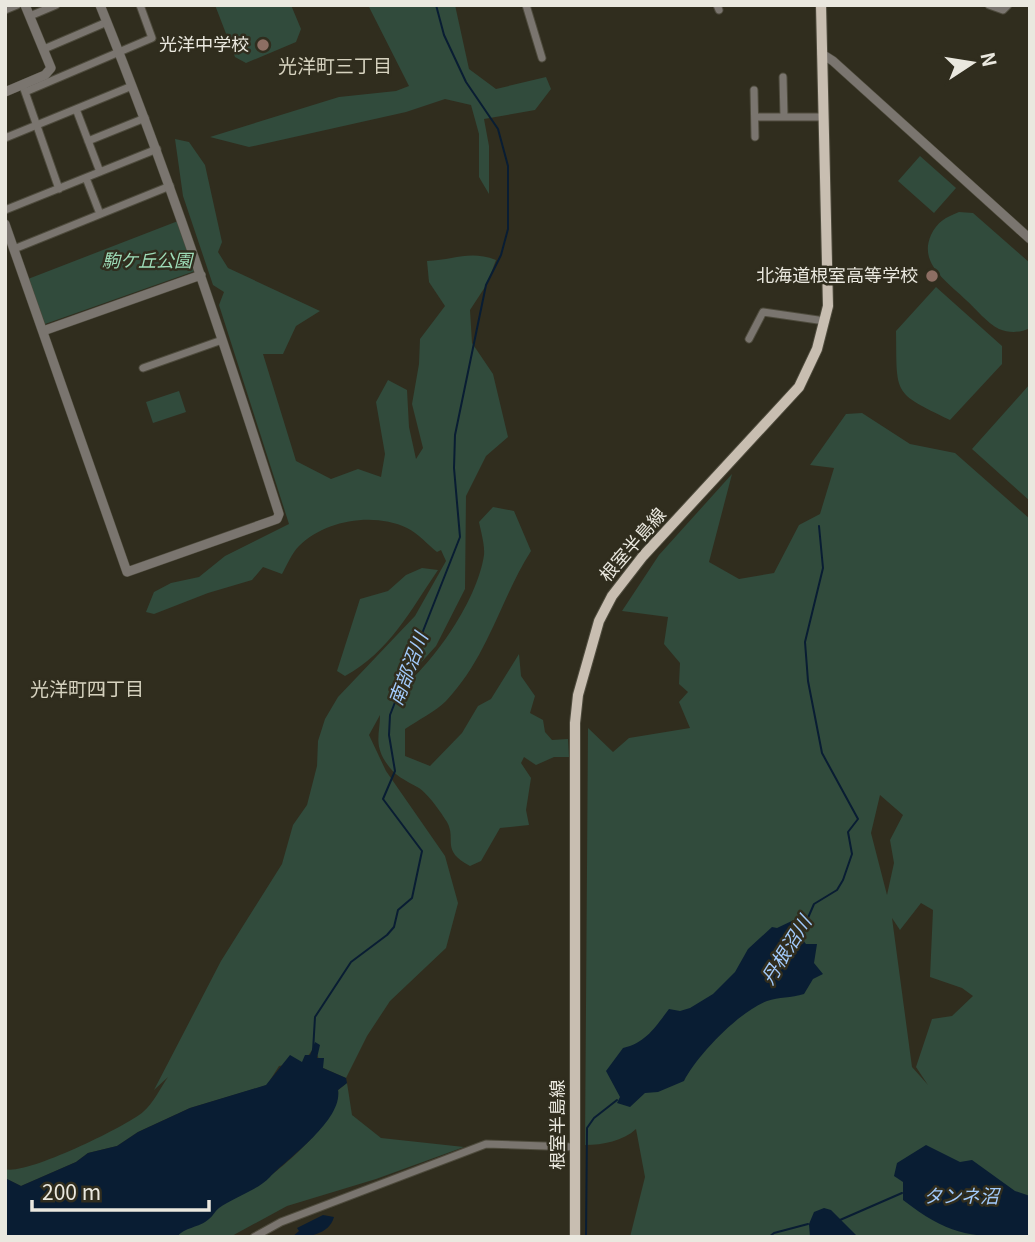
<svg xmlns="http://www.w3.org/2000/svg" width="1035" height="1242" font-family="Georgia,'Noto Sans JP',serif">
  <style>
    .green { fill: #314b3c; fill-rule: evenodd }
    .water { fill: #091d33 }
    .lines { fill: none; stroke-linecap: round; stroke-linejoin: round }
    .stream { stroke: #091d33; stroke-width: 2 }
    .minor-casing { stroke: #4e4b3d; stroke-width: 9 }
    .tertiary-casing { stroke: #4e4b3d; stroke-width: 10 }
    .primary-casing { stroke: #4e4b3d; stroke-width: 12 }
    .minor { stroke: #7a756f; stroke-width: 7 }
    .tertiary { stroke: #7a756f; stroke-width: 9 }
    .primary { stroke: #c8beb1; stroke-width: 10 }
    .education-dot { fill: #8d6e63; stroke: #302d1e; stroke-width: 2.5 }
    .labels { text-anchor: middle; stroke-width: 5; stroke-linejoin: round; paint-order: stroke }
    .poi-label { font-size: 18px; fill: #eae8df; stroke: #302d1e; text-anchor: end }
    .park-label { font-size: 18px; font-style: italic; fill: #9ddbb7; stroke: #302d1e }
    .street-label { font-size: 18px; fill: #eae8df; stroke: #302d1e }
    .neighbourhood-label { font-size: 19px; fill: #d6d2bf; stroke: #302d1e }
    .water-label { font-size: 19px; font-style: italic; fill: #a2cafb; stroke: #302d1e }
  </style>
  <rect width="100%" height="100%" fill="#302d1e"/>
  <path class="green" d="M215,5H291L301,29L296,42L246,63L235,57Z
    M368,5H455L469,69L496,89L546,77L551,89L535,110L484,119L489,146V194L479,177V134L471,105L445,99L406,112L249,147L210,137L339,97L396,91L409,86Z
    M175,139L189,142L205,165L222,242L218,252L228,268L320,311L296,326L283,354H263L296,461L331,479L358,469L381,477L385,454L376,402L388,380L407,390L409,427L416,459L423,448L412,404L419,364L420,339L445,306L429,282L427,261C455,260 469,250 496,260L487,284L470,310L472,343L493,374L508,437L486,456L466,496L465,589L436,646L389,698C428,672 477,603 484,555C485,545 481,532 479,522L493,507L514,511L531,551C500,600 488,657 446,701C435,712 418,720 405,729V756L430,766L462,733L478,706L491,699L519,654L521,676L535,696L530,713L543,720L545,732L552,740L568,739L569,757H554L536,765L524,757L521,763L531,778L526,810L529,825L500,828L481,861L470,866C440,850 457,840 447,822C441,812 428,794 419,788C405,780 394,776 385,761C374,743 380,733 380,715L369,735L386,771L445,856L458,903L446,948L390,1001L367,1036L346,1078L323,1068L314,1048L303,1062L279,1066L267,1085L190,1108L138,1132L117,1146L88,1153L76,1162L21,1186L5,1178V1169C25,1176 125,1127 143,1112C153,1104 161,1087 168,1077L154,1090L221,961L282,864L293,825L307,805L317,766L318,741L325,719L338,697L415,616L446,561L441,550L437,552C428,545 418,533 407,528C374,512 325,520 299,546C292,553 287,565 282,574L263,567L252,580L208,593L154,614L146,612L154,592L171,583L199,577L225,556L289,524L219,305L224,292L213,285L183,196Z
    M920,156L956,188L934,213L898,181Z
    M959,212L973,213L1030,263V328C1020,333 1009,333 999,329C987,323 976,309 966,300C948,282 918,264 931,235C937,222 946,217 959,212Z
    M178,221L195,271L45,324L28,279Z
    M936,287L1002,346V364L950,420C892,392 897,395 896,331Z
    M1030,384V501L972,449Z
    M179,391L186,412L153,423L146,402Z
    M862,413L910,444L955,453L1030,519V1237H630L645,1177L636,1129C623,1141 603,1145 585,1145L588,728L613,752L629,738L690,728L679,702L688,692L679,684L680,663L664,644L668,617L622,611L659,555L732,474L709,562L739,579L774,573L799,525L820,514L834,468L810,465L846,414ZM880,795L903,815L890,840L894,863L887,895L871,833ZM921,903L933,910L930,977L962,988L973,996L952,1016L932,1019L916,1067L928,1085L912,1067L892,918L900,930Z
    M422,568L438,570C410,611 390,651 345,676L337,671L360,599L388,591L406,575Z
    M347,1083L352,1115L381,1138L464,1147L376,1179L287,1206L230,1237H177C187,1220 235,1199 253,1188C277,1174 342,1118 338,1090Z"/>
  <path class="water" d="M796,919L801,927L805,926L802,939L806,944H817L814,963L823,974L813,979L804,994C791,998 779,997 767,1001C738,1012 696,1057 684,1081L658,1092L645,1093L630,1107L617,1103L620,1097L606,1071L623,1048C646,1043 656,1026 669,1009L680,1011L690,1008L713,994L735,972L748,949L772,927L777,928Z
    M315,1042L320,1045L317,1058H324L323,1068L346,1078L347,1083L338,1090C343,1120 288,1158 270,1177C258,1190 234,1197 219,1208C215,1211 213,1216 209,1219C199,1228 184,1227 177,1237H5V1178L21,1186L76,1162L88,1153L117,1146L138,1132L190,1108L266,1085L290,1055L302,1062L305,1055H310Z
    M926,1145L960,1162L972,1160L1015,1191L1030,1196V1237C971,1237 951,1237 903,1200V1182L894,1176L897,1163Z
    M824,1208L831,1210L858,1237H810L809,1224L814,1212Z
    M323,1215L334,1217C329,1235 308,1237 292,1237L299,1231L297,1228Z"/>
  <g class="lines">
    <path class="stream" d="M804,927L814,904L837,890L843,880L852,854L848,832L858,819L822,753L808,681L805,642L823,568L819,526
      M313,1051L315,1017L351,962L387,935L394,927L398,910L412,898L422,851L383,799L395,771L389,735L390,715L460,537L454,468L455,435L486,285L501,255L508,229V166L498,129L466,82L444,35L436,5
      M840,1220L902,1193
      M586,1237L587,1128L594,1118L617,1100
      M769,1237L774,1233L808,1224"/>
    <g class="minor-casing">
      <path id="minor" d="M526,5L542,58
        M717,5L719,10
        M989,5L1003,10L1008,5
        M5,10L17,5
        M30,16L56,5
        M44,49L107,22
        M783,77L784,117
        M24,89L59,189
        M754,90L755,137
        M25,92L152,38L140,5
        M76,109L100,172
        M755,117H823
        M5,138L132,86
        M88,141L145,118
        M86,178L100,214
        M5,210L157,149
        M14,249L170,186
        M749,339L763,312L825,321
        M143,368L222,340
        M254,1237L281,1222L486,1144L575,1147"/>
    </g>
    <g class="tertiary-casing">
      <path id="tertiary" d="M822,54L833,61L1030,239
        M5,92L45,75L51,68L25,5
        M5,224L127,572L277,519L279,514C224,342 168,173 100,5
        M43,331L201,275"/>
    </g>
    <g class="primary-casing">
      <path id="primary" d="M575,1237V723L578,695L599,621L612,596L643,556L799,387L817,349L828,306L821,5"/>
    </g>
    <use href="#minor" class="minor"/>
    <use href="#tertiary" class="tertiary"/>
    <use href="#primary" class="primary"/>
  </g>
  <g class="education-dot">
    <circle cx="263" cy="45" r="7"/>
    <circle cx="932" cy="276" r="7"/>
  </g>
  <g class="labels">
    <g class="poi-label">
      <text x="249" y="51">光洋中学校</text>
      <text x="918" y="282">北海道根室高等学校</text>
    </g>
    <g class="park-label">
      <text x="147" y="267">駒ケ丘公園</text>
    </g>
    <g class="street-label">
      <text transform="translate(633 545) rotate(-49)" y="6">根室半島線</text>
      <text transform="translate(558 1125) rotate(-90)" y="6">根室半島線</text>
    </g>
    <g class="neighbourhood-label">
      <text x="335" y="73">光洋町三丁目</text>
      <text x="87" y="696">光洋町四丁目</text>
    </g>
    <g class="water-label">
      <text transform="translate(408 669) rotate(-69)" y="7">南部沼川</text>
      <text transform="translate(786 950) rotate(-58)" y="7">丹根沼川</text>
      <text x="961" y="1203">タンネ沼</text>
    </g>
  </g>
  <rect width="1035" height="1242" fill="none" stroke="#eae8df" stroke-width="14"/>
  <g transform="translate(972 63) rotate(78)" stroke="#302d1e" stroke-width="5" paint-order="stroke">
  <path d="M0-5L12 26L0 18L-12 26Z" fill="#eae8df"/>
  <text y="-10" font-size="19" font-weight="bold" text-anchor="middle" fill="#eae8df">N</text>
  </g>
  <path d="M32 1200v10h177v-10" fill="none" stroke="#eae8df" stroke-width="3.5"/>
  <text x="42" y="1200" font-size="21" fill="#eae8df" stroke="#302d1e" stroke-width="5" paint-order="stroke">200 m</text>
</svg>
